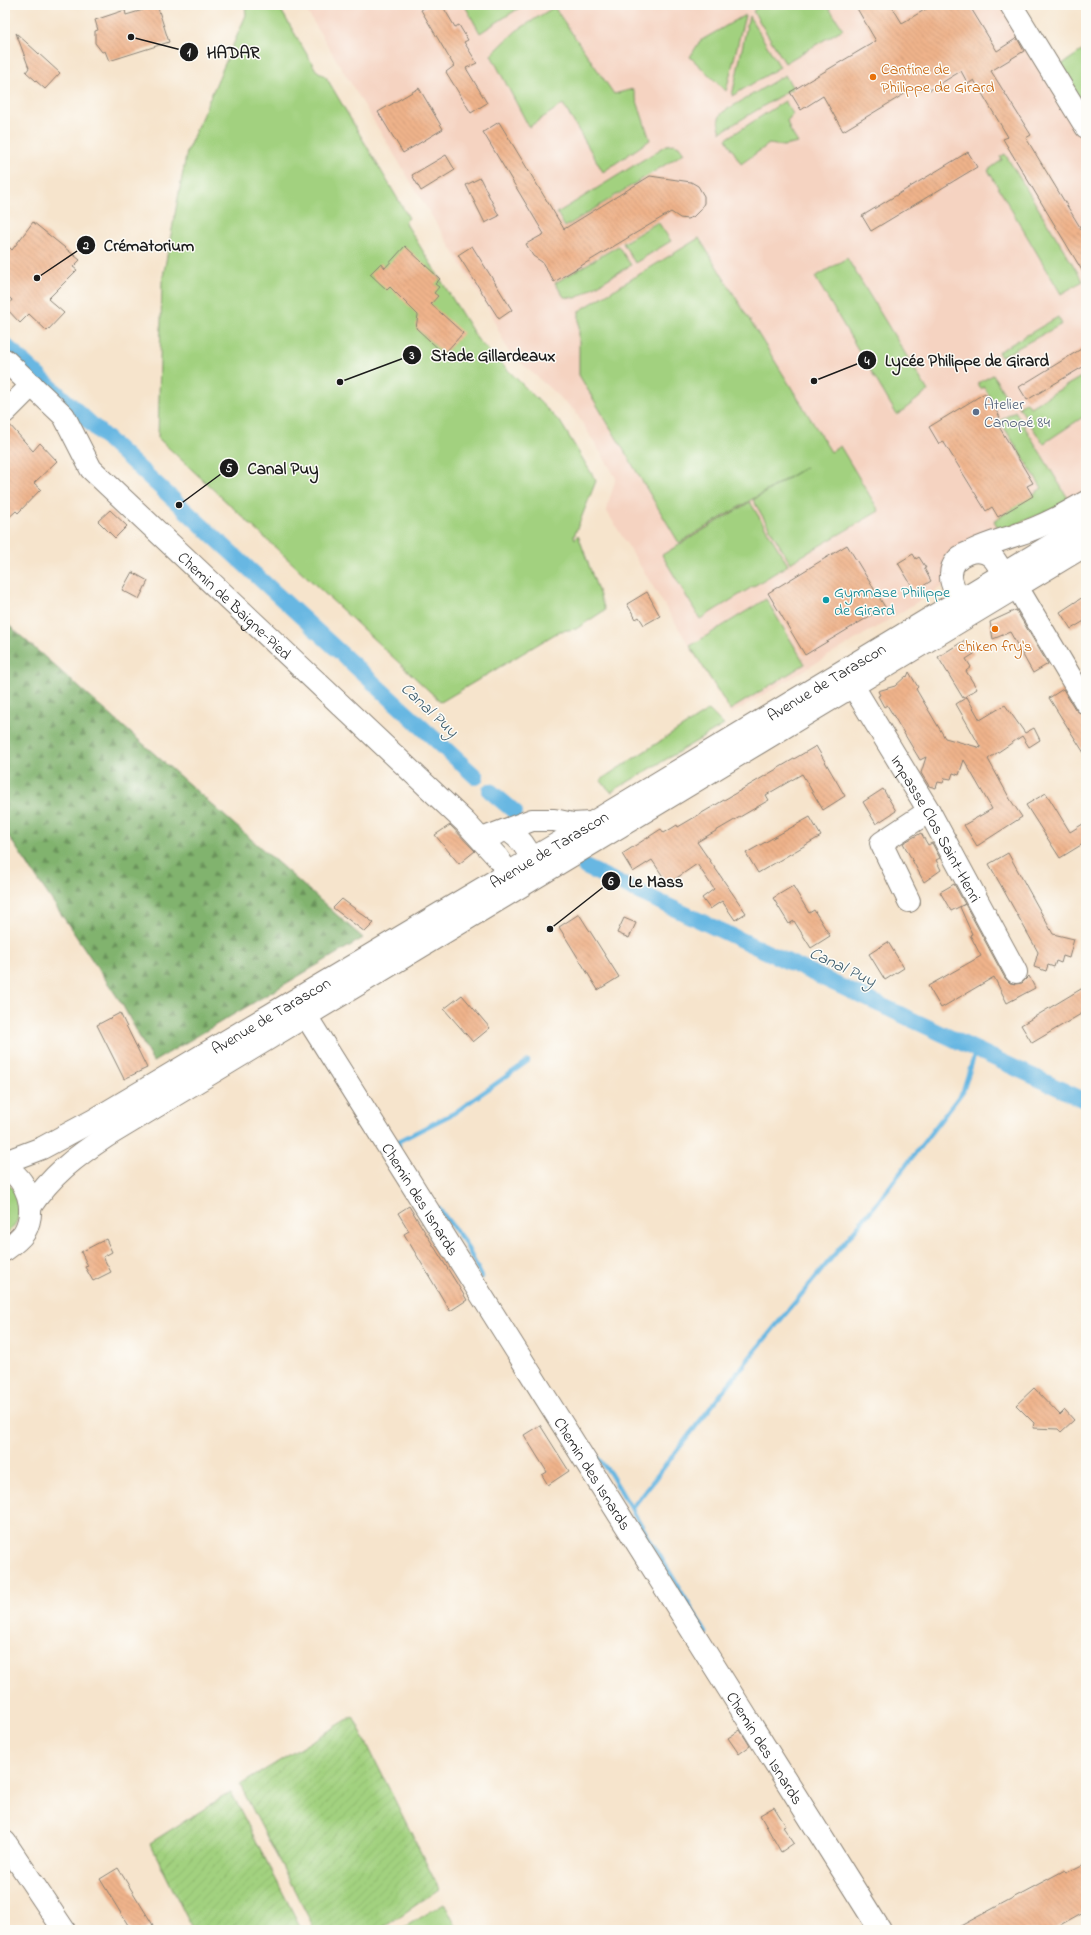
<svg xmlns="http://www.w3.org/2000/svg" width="1091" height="1935" font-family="'Indie Flower',sans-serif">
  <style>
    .built { fill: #f5d3c1 }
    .grass { fill: #a2d17f; stroke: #5f764e }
    .forest { fill: url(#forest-firs); stroke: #4e6845 }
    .garden { fill: url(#garden-furrows); stroke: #5f764e }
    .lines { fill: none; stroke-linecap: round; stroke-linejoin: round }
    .stream { stroke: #67b7e2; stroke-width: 4.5 }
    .canal { stroke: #67b7e2; stroke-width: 16 }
    .building { fill: url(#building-back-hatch) }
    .minor-casing { stroke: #898074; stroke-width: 24 }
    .major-casing { stroke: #898074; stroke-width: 24 }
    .minor { stroke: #fff; stroke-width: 22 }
    .major { stroke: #fff; stroke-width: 22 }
    .food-dot { fill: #e8710a; stroke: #fdfcf7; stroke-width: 1.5 }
    .service-dot { fill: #5c6f8a; stroke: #fdfcf7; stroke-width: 1.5 }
    .culture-dot { fill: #0f9aa8; stroke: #fdfcf7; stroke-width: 1.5 }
    .labels { text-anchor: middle; stroke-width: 3; stroke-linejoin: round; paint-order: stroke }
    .food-label { font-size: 16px; fill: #c56008; stroke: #fdfcf7; text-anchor: start }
    .service-label { font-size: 16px; fill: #4e5e75; stroke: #fdfcf7; text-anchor: start }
    .culture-label { font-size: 16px; fill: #0d838f; stroke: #fdfcf7; text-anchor: start }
    .street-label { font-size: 16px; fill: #1c1c1c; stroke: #fdfcf7 }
    .water-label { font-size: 17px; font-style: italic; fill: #3a5a6b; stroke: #fdfcf7 }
    .leader { fill: none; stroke: #1c1c1c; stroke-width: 1.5 }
    .callout-dot { fill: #1c1c1c; stroke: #fdfcf7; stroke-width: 1.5 }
    .mark-label { font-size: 12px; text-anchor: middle; font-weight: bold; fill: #fff }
    .callout-label { font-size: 17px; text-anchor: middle; font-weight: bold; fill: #1c1c1c; stroke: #fdfcf7; stroke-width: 3; stroke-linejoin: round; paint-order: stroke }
  </style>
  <defs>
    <pattern id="forest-firs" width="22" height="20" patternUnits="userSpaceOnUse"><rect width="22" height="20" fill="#81b36e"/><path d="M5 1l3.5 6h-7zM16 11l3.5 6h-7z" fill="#69915a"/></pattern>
    <pattern id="garden-furrows" width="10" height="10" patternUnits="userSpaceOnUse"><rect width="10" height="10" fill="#a2d17f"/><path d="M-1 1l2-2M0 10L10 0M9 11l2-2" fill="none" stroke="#8bb36d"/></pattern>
    <pattern id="building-back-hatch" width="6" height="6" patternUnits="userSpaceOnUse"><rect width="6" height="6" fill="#efb38b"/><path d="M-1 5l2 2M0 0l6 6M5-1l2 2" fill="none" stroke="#c97"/></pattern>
  </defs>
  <rect width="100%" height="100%" fill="#fdfcf7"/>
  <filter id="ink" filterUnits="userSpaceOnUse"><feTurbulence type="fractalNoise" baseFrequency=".025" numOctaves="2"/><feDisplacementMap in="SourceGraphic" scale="8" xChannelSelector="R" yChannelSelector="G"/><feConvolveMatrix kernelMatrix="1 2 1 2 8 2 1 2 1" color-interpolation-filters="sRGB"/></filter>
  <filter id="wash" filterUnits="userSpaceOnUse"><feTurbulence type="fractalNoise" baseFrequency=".012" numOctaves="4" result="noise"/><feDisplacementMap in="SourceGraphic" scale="16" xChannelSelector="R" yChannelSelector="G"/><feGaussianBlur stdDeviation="0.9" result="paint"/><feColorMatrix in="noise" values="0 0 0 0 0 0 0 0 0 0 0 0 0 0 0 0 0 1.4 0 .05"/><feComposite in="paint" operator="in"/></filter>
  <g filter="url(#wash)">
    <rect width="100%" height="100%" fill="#f6e4cc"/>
    <path class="built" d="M303,5H1006L1086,136V496L895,616L731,714L606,510L616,478L575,411L508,351L489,310Z"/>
    <path class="grass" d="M245,5H278L316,70L326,77L409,218L405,222L478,340L561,423L596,481L574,536L575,539L578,535L605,610L576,629L560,631L441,702L158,438L162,282L187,151L246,15Z
      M467,5H524L480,33L465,6Z
      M762,5H827L843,29L785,63L753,11Z
      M554,7L614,94L633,89L650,140L603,172L563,104L529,127L491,55L516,31Z
      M745,15L726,91L690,57L700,41Z
      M749,16L780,67L732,96Z
      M1086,48V112L1058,67Z
      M785,75L793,88L721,132C718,123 717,119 723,112Z
      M785,101L793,114L787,121L790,130L798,143L783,146L769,144L741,164L726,139Z
      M674,144L679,146L684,153L565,227L557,213L667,145Z
      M1005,154L1083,281L1061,294L988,170L1002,160L1000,157Z
      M658,222L671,241L635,263L623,243Z
      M699,238L831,452L840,446L879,511L790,563L753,500L806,467L679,543L579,375V311Z
      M618,246L631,265L576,298L564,297L555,283Z
      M847,258L928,391L897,415L815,277Z
      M1058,317L1062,324L1001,357L998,352Z
      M1086,374V415L1044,443L1042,442L1019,407L1027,402L1030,407Z
      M993,375L1008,400L996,406L984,387L981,389L978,383Z
      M1015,411L1069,500L1053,509L1000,531L994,521L1042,488L1000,421Z
      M750,502L788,565L700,619L662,555Z
      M766,599L805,664L730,710L690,646Z
      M709,710L724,725L611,792L600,780Z
      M5,1181C22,1195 26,1221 5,1234Z
      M444,1903L458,1930H401Z"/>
    <path class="forest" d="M5,622L363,938L153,1062L122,1004L5,831Z"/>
    <path class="garden" d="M353,1716L439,1889L380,1930H315L240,1785Z
      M231,1792L302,1930H190L192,1928L150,1843Z"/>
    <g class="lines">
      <path class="stream" d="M399,1145L397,1142L454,1113L528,1061
        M439,1209L464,1241L482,1277
        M591,1450L610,1473L706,1633
        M632,1508L754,1352L877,1203L963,1091L976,1050"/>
      <path class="canal" d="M5,345L476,777
        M490,791L515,812
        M585,867L1086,1101"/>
    </g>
    <g id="blocks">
      <path class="building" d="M146,5H157L169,42L109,61L105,51L102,52L95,43V31L98,30L95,20L125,10L126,15L143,10Z
        M429,5H442L455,27L459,25L468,40L464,42L477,63L466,68L487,103L471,113L446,72L454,66L421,10Z
        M855,5H891L902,23L933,5H969L997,51L1017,38L1024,51L991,71L1031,135L1026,138L1086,237V277L1003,139L1008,137L974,80L968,84L961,71L930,90L927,85L919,91L916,87L843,131L823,96L801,110L790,92L876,41Z
        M16,33L60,73L45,89L26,72L29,68Z
        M419,88L443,129L403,153L378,112Z
        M499,122L564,229L650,176L691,182L698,186L704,196V203L701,209L693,217L687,219L680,218L671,212L554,282L542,262L533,256L526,244L544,234L483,132Z
        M968,152L977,167L871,231L862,216Z
        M446,155L455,170L421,191L412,175Z
        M480,178L499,216L485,223L466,185Z
        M33,222L80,260L73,267L77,270L48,299L64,313L47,331L29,314L20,323L6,308L12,300L5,294V243L12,250Z
        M405,246L440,279L435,284L439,287L434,293L438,296L431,304L463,333L444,354L416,328L418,315L390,287L387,290L370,274L381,263L385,268Z
        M472,246L512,310L499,319L458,255Z
        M1086,346V365L1027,400L1019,387Z
        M985,393L1000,417L995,420L1033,483L1027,486L1033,496L998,517L992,507L986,511L943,441L939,444L929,427Z
        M5,424H9L33,451L40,443L57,461L34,483L41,489L18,513L16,511L5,521Z
        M110,510L127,526L115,538L98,521Z
        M847,545L885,607L805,655L768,593Z
        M913,554L916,559L919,557L926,568H924L931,581L915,591L898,563Z
        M132,572L148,581L139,599L122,590Z
        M647,592L660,616L644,625L639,617L636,619L627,604Z
        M1086,595V620L1071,629L1060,612Z
        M1016,610L1048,664L1033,673L1010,632L993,639L990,622Z
        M965,640L974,654L966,659L971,667L966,671L977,689L963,698L938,657Z
        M909,672L918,687L916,689L945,738L981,748L956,704L967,697L980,720L1005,705L1025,733L1034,728L1040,740L1029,747L1022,736L988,759L1010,799L1022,817L977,846L964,825L992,809L964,760L959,775L953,773L951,779L945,778L943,783L938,782L936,788L929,786L921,773L926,757L920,760L887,705L884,707L878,696L880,695L878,691L895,686L906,676L907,677Z
        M1063,689L1075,709L1083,715L1086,720V756L1049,698Z
        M816,746L845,796L823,810L802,774L766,795L769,800L697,842L746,913L735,920L722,901L710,909L702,898L714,889L697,864L668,884L652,860L633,872L622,854L661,829L664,833L677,825L678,827Z
        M883,789L896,811L876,824L863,802Z
        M1046,793L1070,832L1086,822V842L1060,858L1026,805Z
        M810,817L821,836L758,873L746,853Z
        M450,825L475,851L459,864L435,835Z
        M921,833L928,845L932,843L940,858L936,860L941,870L924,882L903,843Z
        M1008,853L1053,934L1074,939L1069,958L1063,956L1061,963L1056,961L1054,967L1048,965L1046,971L1034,967L1038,952L989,864Z
        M954,884L965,904L951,911L940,892Z
        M793,886L809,913L814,910L830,936L811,948L794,921L789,924L773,898Z
        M342,899L374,923L365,932L333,908Z
        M965,904L1005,978L1010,983L1016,984L1022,983L1029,976L1035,988L1007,1003L994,977L941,1008L928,986L981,956L970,935L972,934L960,907Z
        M579,914L619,977L598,990L559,927Z
        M624,918L636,923L629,938L617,933Z
        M888,942L904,968L885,980L869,954Z
        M1086,986V1011L1032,1043L1021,1025Z
        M462,995L490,1028L473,1042L444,1009Z
        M120,1013L147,1068L124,1079L97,1025Z
        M409,1206L467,1300L450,1311L404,1234L409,1231L398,1213Z
        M106,1239L112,1252L103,1257L111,1272L93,1281L85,1267L88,1266L81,1252Z
        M1034,1388L1060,1415L1065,1410L1074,1420L1061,1432L1058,1429L1033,1428L1034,1423L1016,1405Z
        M540,1425L569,1471L548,1485L542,1475L547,1472L524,1435Z
        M740,1730L750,1746L739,1754L728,1738Z
        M774,1807L786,1826L783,1827L794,1843L781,1852L760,1815Z
        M1086,1863L1085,1912L1053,1930H953L1065,1870L1066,1873Z
        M118,1868L153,1925L145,1930H131L100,1879Z"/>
    </g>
  </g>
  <g filter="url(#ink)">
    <use href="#blocks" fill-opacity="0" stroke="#898074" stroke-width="1"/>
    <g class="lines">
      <g class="minor-casing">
        <g id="minor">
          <path d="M1011,5L1086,127"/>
          <path id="s1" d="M5,360L64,416L91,469L465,822L498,858L508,873L525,877"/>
          <path d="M5,412L32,385"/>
          <path d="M972,551C989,543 1002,540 1019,534C1042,527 1065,514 1086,502"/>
          <path d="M1017,587L1086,703"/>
          <path d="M961,600C956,592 950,584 951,574C952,554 979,544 993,558C997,562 1000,569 1003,574"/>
          <path id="s2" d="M853,686L929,811L1016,972"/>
          <path d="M507,830C522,839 538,858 528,877"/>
          <path d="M482,839L532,820H554L573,824L591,823"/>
          <path d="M909,901L881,843L929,811"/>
          <path id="s3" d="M306,1016L880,1930"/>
          <path d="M5,1842L64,1930"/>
        </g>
      </g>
      <g class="major-casing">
        <g id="major">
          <path id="s4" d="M5,1162L42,1148L94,1120L567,838L1086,524"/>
          <path d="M5,1168C28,1179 37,1210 24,1233C19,1240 12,1245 5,1250"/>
          <path d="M30,1207C52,1175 75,1157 107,1136L1086,545"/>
        </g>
      </g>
      <use href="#minor" class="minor"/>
      <use href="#major" class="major"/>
    </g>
  </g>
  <g class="food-dot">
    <circle cx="873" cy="77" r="4"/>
    <circle cx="995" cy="629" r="4"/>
  </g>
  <circle class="service-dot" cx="976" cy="412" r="4"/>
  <circle class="culture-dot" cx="826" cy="600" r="4"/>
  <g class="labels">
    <g class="food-label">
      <text x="881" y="74">Cantine de<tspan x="881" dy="18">Philippe de Girard</tspan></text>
      <text x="995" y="651" text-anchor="middle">chiken fry's</text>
    </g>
    <g class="service-label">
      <text x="984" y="409">Atelier<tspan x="984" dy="18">Canopé 84</tspan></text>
    </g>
    <g class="culture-label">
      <text x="834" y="597">Gymnase Philippe<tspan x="834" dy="18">de Girard</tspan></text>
    </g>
    <g class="street-label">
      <text dy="6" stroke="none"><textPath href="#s1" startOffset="339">Chemin de Baigne-Pied</textPath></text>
      <text dy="6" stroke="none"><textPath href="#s4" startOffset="952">Avenue de Tarascon</textPath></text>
      <text dy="6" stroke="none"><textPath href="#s2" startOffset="165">Impasse Clos Saint-Henri</textPath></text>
      <text dy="6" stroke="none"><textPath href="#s4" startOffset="628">Avenue de Tarascon</textPath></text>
      <text dy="6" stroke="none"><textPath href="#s4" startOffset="304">Avenue de Tarascon</textPath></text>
      <text dy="6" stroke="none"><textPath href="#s3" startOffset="216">Chemin des Isnards</textPath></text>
      <text dy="6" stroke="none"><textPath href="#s3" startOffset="540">Chemin des Isnards</textPath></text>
      <text dy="6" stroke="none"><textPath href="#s3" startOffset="864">Chemin des Isnards</textPath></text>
    </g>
    <g class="water-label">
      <text transform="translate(430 709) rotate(43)" y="6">Canal Puy</text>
      <text transform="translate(843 966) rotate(25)" y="6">Canal Puy</text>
    </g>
  </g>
  <path class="leader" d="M131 37L189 52M37 278L86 245M340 382L412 355M814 381L867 360M179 505L229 468M550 929L611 881"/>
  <g class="callout-dot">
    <circle cx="131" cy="37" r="4"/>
    <circle cx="37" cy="278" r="4"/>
    <circle cx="340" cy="382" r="4"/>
    <circle cx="814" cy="381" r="4"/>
    <circle cx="179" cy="505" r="4"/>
    <circle cx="550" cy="929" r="4"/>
    <circle cx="189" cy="52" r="10"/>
    <circle cx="86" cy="245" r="10"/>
    <circle cx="412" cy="355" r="10"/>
    <circle cx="867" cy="360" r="10"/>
    <circle cx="229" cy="468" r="10"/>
    <circle cx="611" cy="881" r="10"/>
  </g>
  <g class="mark-label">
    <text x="189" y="56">1</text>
    <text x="86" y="249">2</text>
    <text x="412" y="359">3</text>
    <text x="867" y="365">4</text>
    <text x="229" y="472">5</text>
    <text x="611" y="885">6</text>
  </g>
  <g class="callout-label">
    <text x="233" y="58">HADAR</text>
    <text x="149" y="251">Crématorium</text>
    <text x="493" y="361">Stade Gillardeaux</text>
    <text x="967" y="366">Lycée Philippe de Girard</text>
    <text x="283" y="474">Canal Puy</text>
    <text x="656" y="887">Le Mass</text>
  </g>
  <rect width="1091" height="1935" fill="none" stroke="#fdfcf7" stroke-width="20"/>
</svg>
